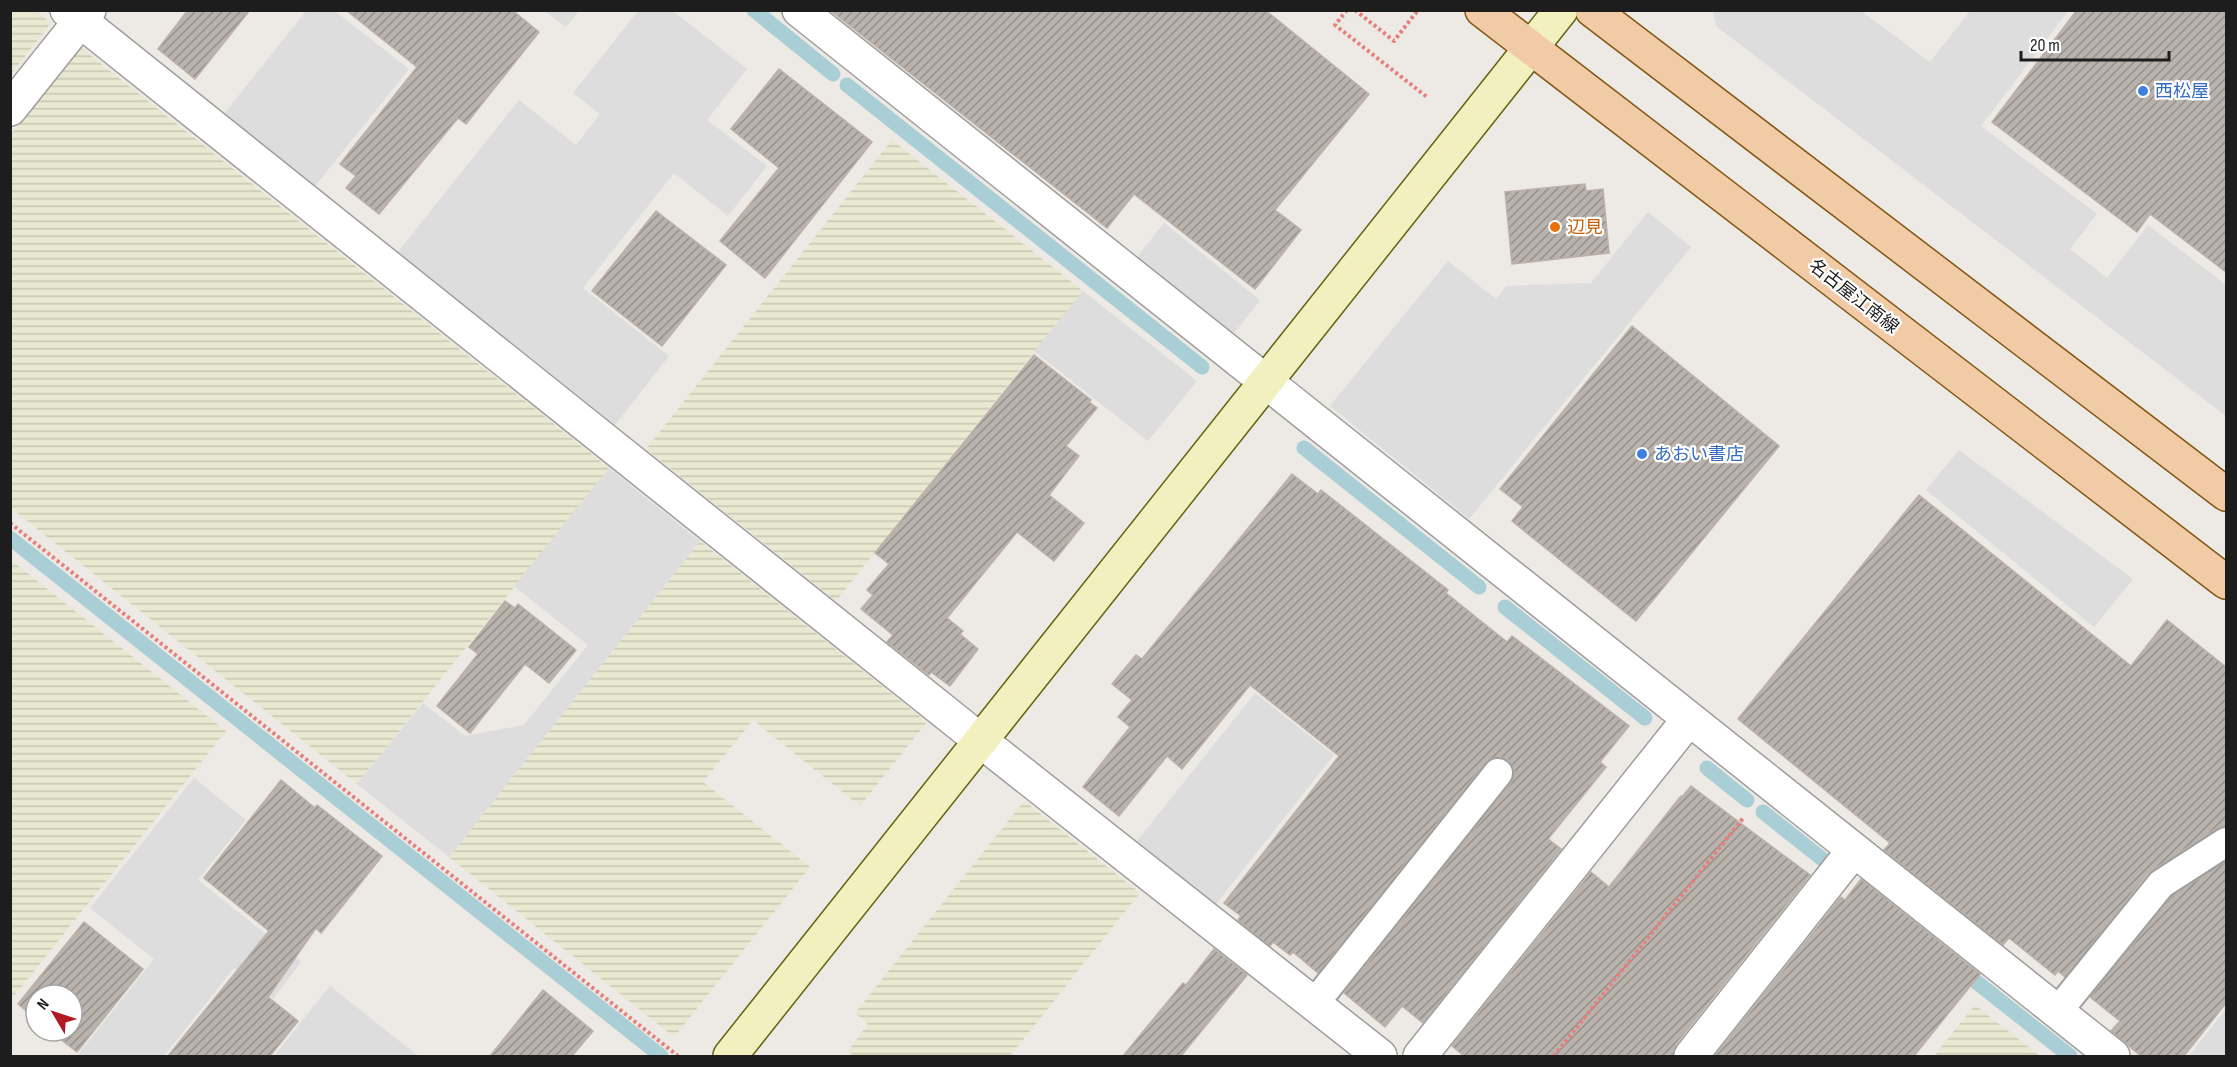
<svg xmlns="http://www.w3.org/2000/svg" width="2237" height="1067" viewBox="0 0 2237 1067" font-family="'Sofia Sans Condensed','Noto Sans JP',sans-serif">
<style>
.farmland{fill:url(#farmland-rules)}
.parking{fill:#ddd}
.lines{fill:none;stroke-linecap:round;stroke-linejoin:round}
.stream{stroke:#a9ced5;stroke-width:15}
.building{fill:url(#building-hatch);stroke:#bcb0a8;stroke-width:1.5}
.lane-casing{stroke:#9e9e9e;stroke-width:32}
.street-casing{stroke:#9e9e9e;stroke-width:36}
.secondary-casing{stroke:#626512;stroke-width:36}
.primary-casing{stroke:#835612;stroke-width:36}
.path{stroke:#e87e7a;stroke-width:4;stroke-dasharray:3 3;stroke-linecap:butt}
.lane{stroke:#fff;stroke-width:28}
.street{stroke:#fff;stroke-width:33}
.secondary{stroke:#f1f0be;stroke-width:33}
.primary{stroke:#f0cba6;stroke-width:33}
.shop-dot{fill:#3f7fe0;stroke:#fff;stroke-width:2}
.food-dot{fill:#e8710a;stroke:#fff;stroke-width:2}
.labels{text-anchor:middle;stroke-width:4.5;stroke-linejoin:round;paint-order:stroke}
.shop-label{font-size:18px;fill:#366cbe;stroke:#fff;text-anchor:start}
.food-label{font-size:18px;fill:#c56008;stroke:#fff;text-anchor:start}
.street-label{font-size:18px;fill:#1d1d1d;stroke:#fff}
</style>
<defs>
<pattern id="farmland-rules" width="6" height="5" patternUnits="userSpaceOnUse" patternTransform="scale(1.5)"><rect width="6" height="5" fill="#e9e9d1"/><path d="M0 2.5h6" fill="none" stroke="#c7c7b3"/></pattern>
<pattern id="building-hatch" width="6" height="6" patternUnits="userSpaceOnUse" patternTransform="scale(1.5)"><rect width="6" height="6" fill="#b9b2ad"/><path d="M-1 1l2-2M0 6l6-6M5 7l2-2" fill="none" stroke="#96908c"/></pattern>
</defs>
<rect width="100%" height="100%" fill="#ede9e4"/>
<g class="farmland">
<polygon points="11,10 36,11 51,23 11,74"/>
<polygon points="80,47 609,468 357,784 11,508 10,135"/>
<polygon points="892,140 1083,291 836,601 646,449"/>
<polygon points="700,541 927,722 860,806 753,720 703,782 810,867 674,1037 449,857"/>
<polygon points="11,560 226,731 11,1000"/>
<polygon points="1024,801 1140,893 1010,1056 854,1056 848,1051 868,1024 855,1013"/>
<polygon points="1975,1005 2040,1056 1934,1056"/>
</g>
<g class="parking">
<polygon points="306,11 335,11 409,69 315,186 224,114"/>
<polygon points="545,11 579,11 566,27"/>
<polygon points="638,11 673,11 747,69 707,120 767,166 728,216 674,173 583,288 669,356 615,425 398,252 519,100 576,145 600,114 573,93"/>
<polygon points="1713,11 1861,11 1930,62 1970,11 2068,11 1981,126 2097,214 2070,249 2107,278 2148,225 2226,285 2226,416 1716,26"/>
<polygon points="1648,212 1691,247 1469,519 1330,406 1448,261 1496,299 1506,286 1591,283"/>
<polygon points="1164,223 1260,300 1235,332 1225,334 1134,261"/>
<polygon points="1083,291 1197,381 1148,441 1034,351"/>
<polygon points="1959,450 2133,579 2094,627 1926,490"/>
<polygon points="609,468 700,541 449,857 357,784 423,703 465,736 524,725 588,645 514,586"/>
<polygon points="1255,693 1334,755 1216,904 1137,841"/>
<polygon points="194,778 246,820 198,880 301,962 273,999 234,968 164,1056 77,1056 154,959 90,908"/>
<polygon points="330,986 418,1056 274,1056"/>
<polygon points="2226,1009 2226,1056 2189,1056"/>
</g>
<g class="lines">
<g class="stream">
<polyline points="754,10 833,74"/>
<polyline points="847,85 1202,367"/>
<polyline points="1304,448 1479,587"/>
<polyline points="10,538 661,1056"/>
<polyline points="1505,607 1645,718"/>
<polyline points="1707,768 1747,800"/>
<polyline points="1763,812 1826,862"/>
<polyline points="1960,969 2070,1056"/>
</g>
</g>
<g class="building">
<polygon points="188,10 250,10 195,79 158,49"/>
<polygon points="346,10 512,10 539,32 466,124 458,118 379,214 346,188 356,176 340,164 417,67"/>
<polygon points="830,10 1265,10 1369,94 1275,210 1301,230 1255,289 1134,194 1107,228"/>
<polygon points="2077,10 2226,10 2226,272 2150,214 2137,232 1992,122"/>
<polygon points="779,69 872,142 765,278 720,241 779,168 731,129"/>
<polygon points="1585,184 1586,191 1603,189 1609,253 1512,264 1505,192"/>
<polygon points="656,211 726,265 662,346 592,291"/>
<polygon points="1632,326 1779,446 1636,621 1512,521 1523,507 1500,489"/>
<polygon points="1034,355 1091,400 1089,402 1097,408 1066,446 1079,456 1049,495 1084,523 1054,561 1017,532 947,618 963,631 960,634 978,649 950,686 931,672 929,675 887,642 893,635 861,609 873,595 867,590 889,564 875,553"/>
<polygon points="1292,474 1318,494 1321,490 1448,590 1446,593 1507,642 1512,636 1629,726 1600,762 1606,767 1548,839 1561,849 1423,1023 1402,1006 1385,1027 1344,993 1511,783 1514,776 1514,768 1508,760 1501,757 1493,758 1485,763 1318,973 1293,952 1290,955 1273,942 1270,946 1238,920 1241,916 1224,903 1339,756 1250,685 1182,769 1167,756 1119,816 1083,787 1130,727 1118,717 1132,700 1112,684 1136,655 1142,659"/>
<polygon points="1919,495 2131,666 2167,620 2226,667 2226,826 2217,828 2148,873 2065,977 2058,971 2055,975 2009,938 2003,945 1884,850 1890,843 1738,719"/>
<polygon points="505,601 515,608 518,604 576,650 549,683 525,664 470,733 437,706 478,654 469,647"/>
<polygon points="281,780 315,808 317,805 382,856 321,933 316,928 268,997 298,1021 270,1056 168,1056 269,931 204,878"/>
<polygon points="1691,786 1810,875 1676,1044 1673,1056 1464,1056 1452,1046 1591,872 1609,887 1681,796 1682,797"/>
<polygon points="2226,861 2226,1003 2184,1056 2141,1056 2111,1031 2120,1021 2090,997 2172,896"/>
<polygon points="1861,879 1980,974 1914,1056 1715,1056 1841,897 1845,900"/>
<polygon points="84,922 143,969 77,1052 50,1031 72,1031 72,995 36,995 36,1019 18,1004"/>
<polygon points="1214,949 1247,975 1181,1056 1123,1056 1183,983 1186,985"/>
<polygon points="543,990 593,1031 572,1056 490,1056"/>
</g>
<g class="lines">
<defs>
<g id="lane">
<polyline points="1314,1004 1498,773"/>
<polyline points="2057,1012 2161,884 2226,842"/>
</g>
<g id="street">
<polyline points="67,10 981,741 1380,1056"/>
<polyline points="799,10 2113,1056"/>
<polyline points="10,109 89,10"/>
<polyline points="1420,1056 1689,719"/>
<polyline points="1691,1056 1854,850"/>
</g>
<polyline id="secondary" points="730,1056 1561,10"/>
<g id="primary">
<polyline points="1482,10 2226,582"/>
<polyline points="1592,10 2226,494"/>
</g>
</defs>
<use href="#lane" class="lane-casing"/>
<use href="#street" class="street-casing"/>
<use href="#secondary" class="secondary-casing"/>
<use href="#primary" class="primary-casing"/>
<g class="path">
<polyline points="1347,10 1335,25 1427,97"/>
<polyline points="1355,10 1394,41 1418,10"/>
<polyline points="10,523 678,1056"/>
<polyline points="1554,1056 1744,817"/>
</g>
<use href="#lane" class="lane"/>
<use href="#street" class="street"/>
<use href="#secondary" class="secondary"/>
<use href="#primary" class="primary"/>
</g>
<g class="shop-dot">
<circle cx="2143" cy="91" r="6"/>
<circle cx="1642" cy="454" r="6"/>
</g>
<circle class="food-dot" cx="1555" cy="227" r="6"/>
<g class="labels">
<g class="shop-label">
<text x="2155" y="97">西松屋</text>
<text x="1654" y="460">あおい書店</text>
</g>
<g class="food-label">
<text x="1567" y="233">辺見</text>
</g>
<g class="street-label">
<text transform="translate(1854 296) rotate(38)" y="6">名古屋江南線</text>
</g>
</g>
<rect width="2237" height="1067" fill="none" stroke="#1d1d1d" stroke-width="24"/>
<g transform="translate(54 1013) rotate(309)"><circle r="28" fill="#ffffff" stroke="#a5a5a5" stroke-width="1.5"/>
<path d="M0-4.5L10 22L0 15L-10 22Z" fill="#b11923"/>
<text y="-9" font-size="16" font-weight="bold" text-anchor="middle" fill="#1d1d1d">N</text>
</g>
<path d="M2021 51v9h148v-9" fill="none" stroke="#1d1d1d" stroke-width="3"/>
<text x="2030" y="51" font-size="18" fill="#1d1d1d" stroke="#ffffff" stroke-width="4.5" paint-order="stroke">20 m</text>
</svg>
